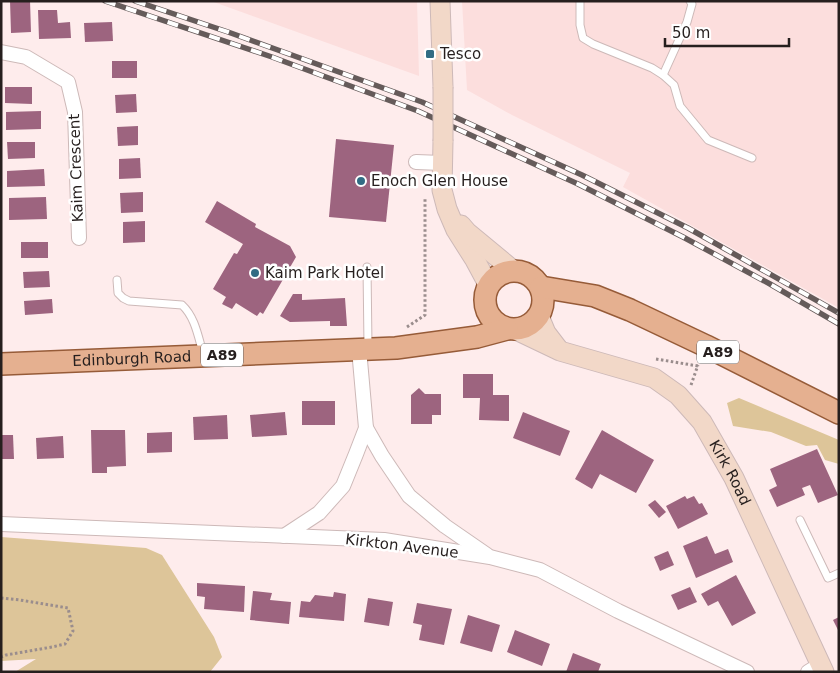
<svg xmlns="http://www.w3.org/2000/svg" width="840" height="673" viewBox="0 0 840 673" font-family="'DejaVu Sans',sans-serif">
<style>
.built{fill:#fcdedd}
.green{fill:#ddc599}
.building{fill:#9d647f}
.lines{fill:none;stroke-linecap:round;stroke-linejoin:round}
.service-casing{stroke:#cdb9b8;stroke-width:9}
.minor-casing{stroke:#cdb9b8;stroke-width:16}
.secondary-casing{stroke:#cdb9b8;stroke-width:21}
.primary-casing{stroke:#965b38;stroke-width:24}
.path{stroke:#9a8d8d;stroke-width:3;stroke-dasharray:2.5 2.5;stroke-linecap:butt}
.service{stroke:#fff;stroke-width:7}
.minor{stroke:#fff;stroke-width:14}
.secondary{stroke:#f2d8c8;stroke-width:19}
.primary{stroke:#e5b090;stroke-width:21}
.rail-casing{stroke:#655b5a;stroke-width:5.5}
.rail{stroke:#fff;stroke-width:4;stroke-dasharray:11;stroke-linecap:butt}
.secondary-bridge-casing{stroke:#cdb9b8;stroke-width:21;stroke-linecap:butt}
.secondary-bridge{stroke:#f2d8c8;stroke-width:19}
.poi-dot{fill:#316c84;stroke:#fff;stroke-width:2}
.labels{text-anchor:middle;stroke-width:5;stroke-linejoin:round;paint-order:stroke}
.shield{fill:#fff;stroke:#676262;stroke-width:1}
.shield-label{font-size:14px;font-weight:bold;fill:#261f1e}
.poi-label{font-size:15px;fill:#261f1e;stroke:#fff;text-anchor:start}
.street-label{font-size:15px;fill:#261f1e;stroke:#fff}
</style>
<rect width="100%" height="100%" fill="#feecec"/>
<g class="built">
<polygon points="211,1 417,1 419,76"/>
<polygon points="462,1 839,1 839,308 623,187 630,173 512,115 467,90"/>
</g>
<g class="green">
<polygon points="739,398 839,440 839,464 825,460 817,445 806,446 771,432 733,426 727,403"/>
<polygon points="1,537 146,548 162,555 214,637 222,657 210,672 15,672 36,659 1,661"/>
</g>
<g class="building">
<polygon points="10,1 30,1 31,32 11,33"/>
<polygon points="38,10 57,10 58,23 70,22 71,38 39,39"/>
<polygon points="112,22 113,41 85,42 84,23"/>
<rect x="112" y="61" width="25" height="17"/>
<polygon points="5,87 32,87 32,104 5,103"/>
<polygon points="136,94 137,112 116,113 115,95"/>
<polygon points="41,111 41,129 6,130 6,112"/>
<polygon points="138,126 138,145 118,146 117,127"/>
<polygon points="336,139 394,145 386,222 329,217"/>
<polygon points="7,142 35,142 35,158 8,159"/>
<polygon points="140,158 141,178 119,179 119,159"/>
<polygon points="44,169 45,186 7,187 7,171"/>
<polygon points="143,192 143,212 121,213 120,193"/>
<polygon points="46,197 47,219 9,220 9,198"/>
<polygon points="217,201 256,224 255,227 290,246 296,257 263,314 260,312 257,316 236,303 232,309 222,304 226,297 213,289 234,253 237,254 243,244 205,222"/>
<polygon points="145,221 145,242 123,243 123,222"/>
<rect x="21" y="242" width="27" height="16"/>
<polygon points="49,271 50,287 24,288 23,272"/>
<polygon points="293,294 302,294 302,300 345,298 347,326 330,326 330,321 290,322 280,316"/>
<polygon points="52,299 53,313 25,315 24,301"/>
<polygon points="463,374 493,374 493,395 509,395 509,421 479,420 480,398 463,398"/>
<polygon points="419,388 425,394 441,394 441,415 432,415 432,424 411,424 411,395"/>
<rect x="302" y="401" width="33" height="24"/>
<polygon points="285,412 287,435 252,437 250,415"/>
<polygon points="523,412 570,431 560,456 513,438"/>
<polygon points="227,415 228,439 194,440 193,417"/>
<polygon points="91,430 125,430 126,466 107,467 107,473 92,473"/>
<polygon points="602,430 654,460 636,493 600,474 592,489 575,479"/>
<polygon points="172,432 172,452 147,453 147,433"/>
<polygon points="1,435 13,435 14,459 1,459"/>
<polygon points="63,436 64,458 37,459 36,438"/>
<polygon points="817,449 838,495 818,503 810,485 802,488 805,495 777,507 769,490 777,486 770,469"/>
<polygon points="685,496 687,499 694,496 699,504 702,503 708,514 678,529 666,506"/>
<polygon points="655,500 666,512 659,518 648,505"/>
<polygon points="707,536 715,554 728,549 733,562 696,578 683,546"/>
<polygon points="668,551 674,565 660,571 654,557"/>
<polygon points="736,575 756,613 732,626 718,601 708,606 701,594"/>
<polygon points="197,583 245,586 244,612 204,609 205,597 197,596"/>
<polygon points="690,587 697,602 678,610 671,595"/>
<polygon points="253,591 272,593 270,600 291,602 289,624 250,620"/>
<polygon points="334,592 346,594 344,621 299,617 301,601 310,602 315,595 333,597"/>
<polygon points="368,598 393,602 389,626 364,622"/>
<polygon points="417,603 452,609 444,645 419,640 422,625 413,623"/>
<polygon points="468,615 500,625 492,652 460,643"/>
<polygon points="839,617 839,632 833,620"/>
<polygon points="515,630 550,644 542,666 507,652"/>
<polygon points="573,653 601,664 598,672 566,672"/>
</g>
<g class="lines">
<defs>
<g id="service">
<polyline points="580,1 580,25 583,38 593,44 652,68 663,75 674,85 680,106 708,140 752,158"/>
<polyline points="663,75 687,22 692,4 690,1"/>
<polyline points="367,267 368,346"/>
<path d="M117,280L118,293L123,298L129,301L182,305C195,317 198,336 203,353"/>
<polyline points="800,520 828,578 839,573"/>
</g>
<g id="minor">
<polyline points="1,52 26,57 68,82 75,112 79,238"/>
<polyline points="416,162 442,163"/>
<polyline points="366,428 382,456 409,496 445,526 487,555"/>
<polyline points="1,524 384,540 490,557 540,570 618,611 747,672"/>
<polyline points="284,536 319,513 343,486 356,454 366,428 359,349"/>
<polyline points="808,672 821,664"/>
</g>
<g id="secondary">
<polyline points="440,1 443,87"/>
<polyline points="443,141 442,190 447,209 456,230 475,260 489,286"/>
<polyline points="461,225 467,232 514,271"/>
<polyline points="539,316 546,333 559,350"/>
<path id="s1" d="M516,330L560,351L654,378L678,395L702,422L734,478L824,672"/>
</g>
<g id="primary">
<circle cx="514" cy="300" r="29"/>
<polyline points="541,287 595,296 630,310 706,346 839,413"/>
<path id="s2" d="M1,364L396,348L477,337L507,329"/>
</g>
</defs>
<use href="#service" class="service-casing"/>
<use href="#minor" class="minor-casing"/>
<use href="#secondary" class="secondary-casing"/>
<use href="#primary" class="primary-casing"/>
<g class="path">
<polyline points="407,327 425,315 425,198"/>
<polyline points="656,359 698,366"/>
<polyline points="691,385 698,365"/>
<polyline points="1,598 20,600 68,608 73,631 65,644 52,647 6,655 1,657"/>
</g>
<use href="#service" class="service"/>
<use href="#minor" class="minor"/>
<use href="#secondary" class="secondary"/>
<use href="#primary" class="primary"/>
<defs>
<g id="rail">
<polyline points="105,1 272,57 418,111 578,184 683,237 770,284 839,324"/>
<polyline points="135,1 228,32 422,102 582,175 688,228 839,313"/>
</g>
</defs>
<use href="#rail" class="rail-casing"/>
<use href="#rail" class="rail"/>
<defs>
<polyline id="secondary-bridge" points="443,141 443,87"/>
</defs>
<use href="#secondary-bridge" class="secondary-bridge-casing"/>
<use href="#secondary-bridge" class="secondary-bridge"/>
</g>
<g class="poi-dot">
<rect x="425" y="49" width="10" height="10" rx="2.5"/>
<circle cx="361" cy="181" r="5"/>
<circle cx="255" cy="273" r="5"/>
</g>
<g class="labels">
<g class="shield">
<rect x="697" y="340.5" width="42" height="23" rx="4"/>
<rect x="201" y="343.5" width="42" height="23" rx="4"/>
</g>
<g class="shield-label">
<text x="718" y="357">A89</text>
<text x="222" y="360">A89</text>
</g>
<g class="poi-label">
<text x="440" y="59">Tesco</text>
<text x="371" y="186">Enoch Glen House</text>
<text x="265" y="278">Kaim Park Hotel</text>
</g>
<g class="street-label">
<text transform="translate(76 168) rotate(-92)" y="5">Kaim Crescent</text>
<text dy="5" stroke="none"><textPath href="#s2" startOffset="131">Edinburgh Road</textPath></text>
<text dy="5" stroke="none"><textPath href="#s1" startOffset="270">Kirk Road</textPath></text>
<text transform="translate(402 546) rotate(7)" y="5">Kirkton Avenue</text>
</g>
</g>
<rect width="840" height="673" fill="none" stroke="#261f1e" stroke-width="5"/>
<path d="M665 38v8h124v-8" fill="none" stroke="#261f1e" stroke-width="2.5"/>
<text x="672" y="38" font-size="15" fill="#261f1e" stroke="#ffffff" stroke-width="4" paint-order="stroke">50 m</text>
</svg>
